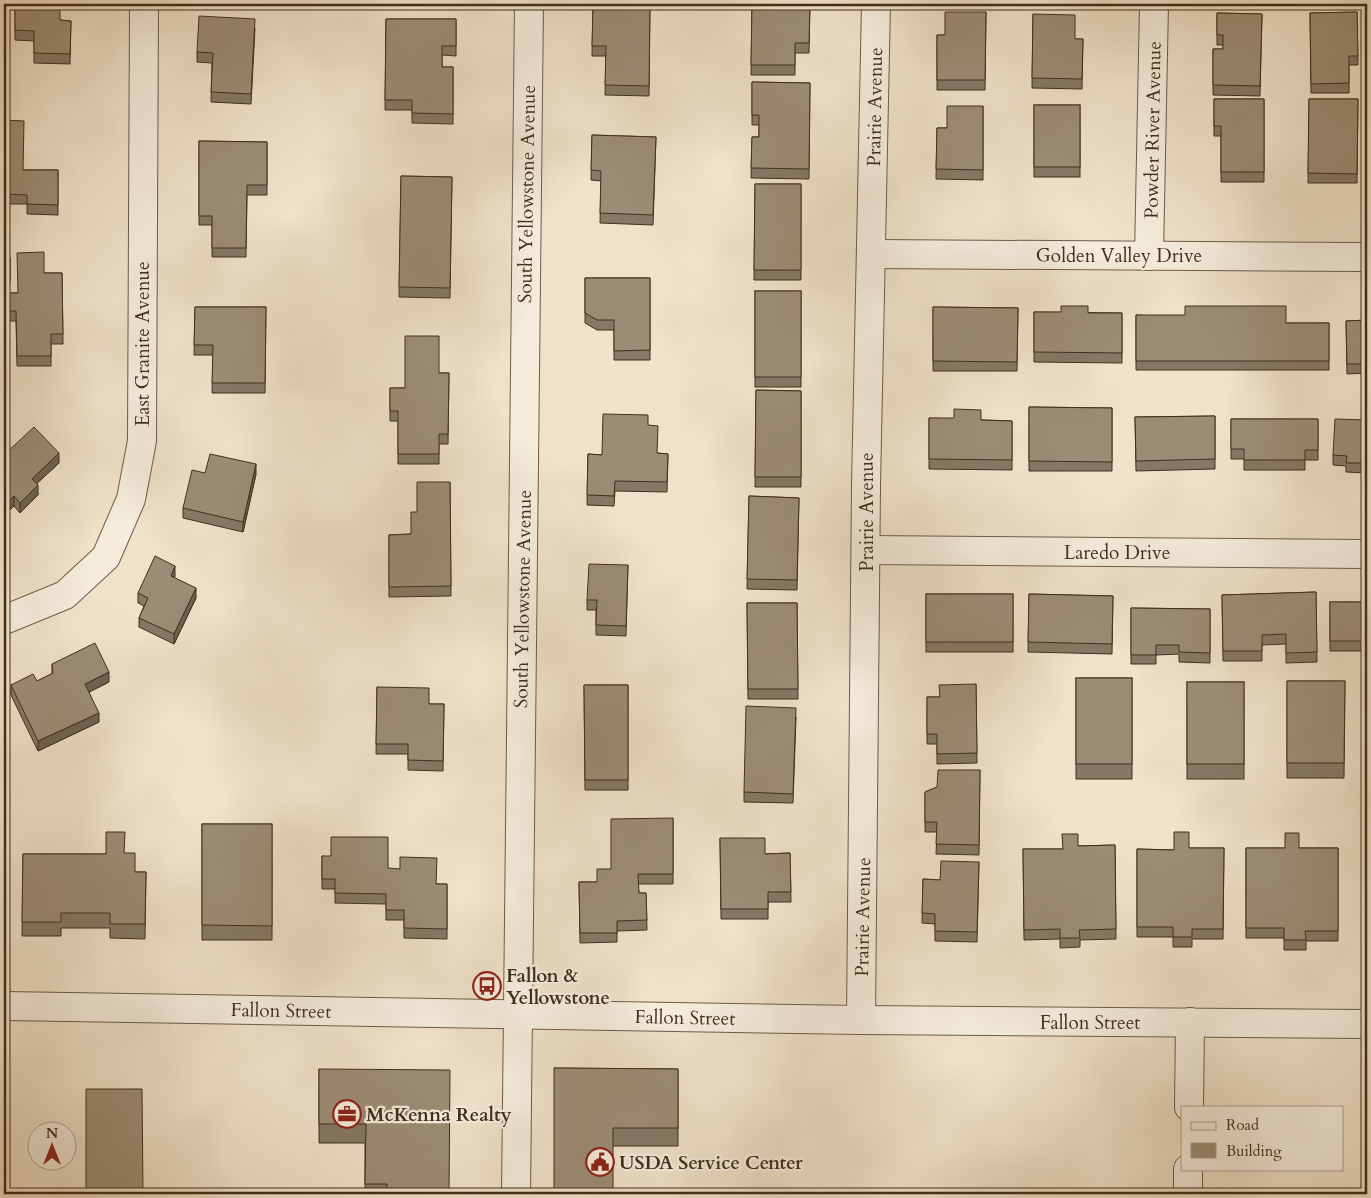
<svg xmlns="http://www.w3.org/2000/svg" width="1371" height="1198" viewBox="0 0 1371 1198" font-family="Cardo,serif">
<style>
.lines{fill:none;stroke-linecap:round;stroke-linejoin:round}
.street-casing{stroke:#6d5c46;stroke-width:30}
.street{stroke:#f5ecdc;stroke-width:28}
.wall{fill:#867865;stroke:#412f1a}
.shaded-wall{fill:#6d6252;stroke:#412f1a}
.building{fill:#9c8c75;stroke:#412f1a}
.labels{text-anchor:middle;stroke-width:4.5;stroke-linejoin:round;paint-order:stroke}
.street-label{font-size:19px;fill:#412f1a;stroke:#f5ecdc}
.poi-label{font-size:19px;font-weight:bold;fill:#412f1a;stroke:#f5ecdc;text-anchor:start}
</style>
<rect width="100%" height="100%" fill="#f0e1c9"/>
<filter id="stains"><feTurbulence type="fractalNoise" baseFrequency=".004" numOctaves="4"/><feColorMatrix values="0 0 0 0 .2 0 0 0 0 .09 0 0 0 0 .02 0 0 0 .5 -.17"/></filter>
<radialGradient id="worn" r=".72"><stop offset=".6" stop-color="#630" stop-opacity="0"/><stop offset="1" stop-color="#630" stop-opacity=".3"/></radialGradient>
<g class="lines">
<defs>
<g id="street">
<polyline points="872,254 1367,257"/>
<polyline points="1149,256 1154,4"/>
<polyline points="866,550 1367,554"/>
<polyline points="4,620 65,595 106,557 131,499 142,441 144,4"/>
<polyline points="4,1006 861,1020 1367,1024"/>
<polyline points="861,1020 866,486 876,4"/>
<polyline points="1189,1107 1190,1022"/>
<polyline points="516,1194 529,4"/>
<polyline points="1188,1194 1188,1169"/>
</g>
</defs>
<use href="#street" class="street-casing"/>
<use href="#street" class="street"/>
</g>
<g class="wall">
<polygon points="15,4 60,20 71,21 70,64 34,63 34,41 15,40"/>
<polygon points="593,4 650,4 649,96 605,95 606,56 592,56"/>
<polygon points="752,4 810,4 809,53 795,53 795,75 751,75"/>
<polygon points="933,4 983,4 983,6"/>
<rect x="1044" y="4" width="39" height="5"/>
<polygon points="986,12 985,90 937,90 937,35 945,35"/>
<polygon points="1357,12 1358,65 1349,65 1349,93 1311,93 1310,13"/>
<polygon points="1217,13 1262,14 1260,96 1213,95 1213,49 1223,49 1223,45 1217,45"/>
<polygon points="1033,14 1075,39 1083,39 1082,89 1032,88"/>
<polygon points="386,19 456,19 456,56 442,55 442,67 453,67 453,124 412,123 412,110 385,110"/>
<polygon points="255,28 251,104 211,102 212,63 197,62 197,52"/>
<polygon points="752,82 810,83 809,179 751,178 752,137 759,137 759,125 752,125"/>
<polygon points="1214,99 1264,99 1264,182 1221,182 1221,136 1214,136"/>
<polygon points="1309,99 1358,99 1357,183 1308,183"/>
<rect x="1034" y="105" width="46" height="72"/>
<polygon points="983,106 983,180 936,179 937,128 947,128"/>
<polygon points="4,120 23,170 58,170 58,215 27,214 27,204 4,204"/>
<polygon points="592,135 656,137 653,225 600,223 601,181 591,180"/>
<polygon points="199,141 267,142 267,195 247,195 246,257 212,257 212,225 199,225"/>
<polygon points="401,176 452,177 450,298 399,297"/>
<polygon points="755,184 801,184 801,280 754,280"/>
<rect x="4" y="258" width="6" height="25"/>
<polygon points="44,273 62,273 63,344 51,344 51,366 17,366 16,321 5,321 5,293 18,293"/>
<polygon points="585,278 650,278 650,360 614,360 614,330 597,330 585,323"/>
<rect x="755" y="291" width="46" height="96"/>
<polygon points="195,307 266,307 265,393 212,393 213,355 194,355"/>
<polygon points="933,307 1018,308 1017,371 933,371"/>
<polygon points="1034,312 1122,313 1122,363 1034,362"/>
<polygon points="1136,315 1286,323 1329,323 1329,370 1136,370"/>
<polygon points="1367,320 1367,373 1347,374 1346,321"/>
<polygon points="439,373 449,373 448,444 439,444 439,464 398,464 398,421 390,421 390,388 405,388"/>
<polygon points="756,390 801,391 801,487 755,487"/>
<polygon points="1029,407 1112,408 1112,471 1029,471"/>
<polygon points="1215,416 1215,469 1136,471 1135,417"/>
<polygon points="929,418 1012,421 1012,470 929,469"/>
<polygon points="1231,419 1318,419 1318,460 1305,460 1305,470 1244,470 1244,459 1231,459"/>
<polygon points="1367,420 1367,473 1346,472 1346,466 1333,465 1333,455"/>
<polygon points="648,425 657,453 668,454 667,492 615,491 614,506 587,505 588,454 602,455"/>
<polygon points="5,454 59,463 36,484 38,495 20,513 14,506"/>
<polygon points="205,473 256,474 243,532 183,518 183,508"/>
<polygon points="450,482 451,596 389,597 389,535 411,534"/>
<polygon points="749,496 799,498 797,590 747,589"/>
<polygon points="628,565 626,636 596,635 596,610 587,610 587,600"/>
<polygon points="175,576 174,578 196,598 174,644 139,627 139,618 144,606 138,603 138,593"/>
<polygon points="1316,592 1317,662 1286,663 1286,644 1262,645 1262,661 1223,661 1222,595"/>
<rect x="926" y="594" width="87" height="58"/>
<polygon points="1029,594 1113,596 1112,654 1028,652"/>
<rect x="1330" y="602" width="37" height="49"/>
<polygon points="747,603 797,603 798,699 748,699"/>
<polygon points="1131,608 1210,609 1210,663 1179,662 1179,654 1156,655 1156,664 1131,664"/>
<polygon points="52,664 109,682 89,692 99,722 38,751 11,695 11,685 37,681 52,674"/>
<rect x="1076" y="678" width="56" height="101"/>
<polygon points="1287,681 1345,681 1344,778 1287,778"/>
<rect x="1187" y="682" width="57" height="97"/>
<polygon points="976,684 977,763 937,764 937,744 927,744 927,697 939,697"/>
<polygon points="584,685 628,685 628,790 585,790"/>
<polygon points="377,687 429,704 444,704 443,771 408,770 408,754 376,754"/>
<polygon points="796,717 793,803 744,802 744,792"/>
<polygon points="980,770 979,855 936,854 937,832 925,832 925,792"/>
<polygon points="673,818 673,884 638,884 639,893 646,893 647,930 617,931 617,942 580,943 579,882 597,882"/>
<rect x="202" y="824" width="70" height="116"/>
<polygon points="720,838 765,854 790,853 791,902 768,902 768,919 721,919"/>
<polygon points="1115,845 1116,939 1080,940 1080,947 1060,948 1060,939 1024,940 1023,849 1062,849 1078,846"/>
<polygon points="1189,848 1224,848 1223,939 1192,939 1192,947 1173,947 1173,937 1137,937 1137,849 1174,850"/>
<polygon points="1246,848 1338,848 1338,941 1306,941 1306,950 1284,950 1284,938 1246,938"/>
<polygon points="125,853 135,872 146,872 145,939 110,938 110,928 61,928 61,936 22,936 23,854 106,854"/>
<polygon points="322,856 388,868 436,884 447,884 447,939 404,938 404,920 386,920 386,904 335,903 335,889 322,889"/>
<polygon points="979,862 977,942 935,941 935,924 922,923 923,879 940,880"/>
<polygon points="554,1068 678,1069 678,1146 613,1146"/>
<polygon points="319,1069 449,1194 365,1194 365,1143 319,1143"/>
</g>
<g class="shaded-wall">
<polygon points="59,453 59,463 32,488 32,479"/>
<polygon points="256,464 256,474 243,532 243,522"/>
<polygon points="38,485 38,495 20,513 20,503"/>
<polygon points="14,496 14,506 4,516 4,506"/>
<polygon points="175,566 175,576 171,586 171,576"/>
<polygon points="196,588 196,598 174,644 174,634"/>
<polygon points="109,672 109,682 85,694 85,684"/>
<polygon points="99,713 99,722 38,751 38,741"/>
</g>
<g class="building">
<polygon points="15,4 60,4 60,20 71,21 70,54 34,53 34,31 15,30"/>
<polygon points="593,4 650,4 649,86 605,85 606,46 592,46"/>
<polygon points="752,4 810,4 809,43 795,43 795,65 751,65"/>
<polygon points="945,12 986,12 985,80 937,80 937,35 945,35"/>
<polygon points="1357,12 1358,56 1349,56 1349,83 1311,84 1310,13"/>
<polygon points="1217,13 1262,14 1260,86 1213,85 1213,49 1223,49 1223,35 1217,35"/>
<polygon points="1033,14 1075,15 1075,39 1083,39 1082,79 1032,78"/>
<polygon points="199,16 255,19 251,94 211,92 213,53 197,52"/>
<polygon points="386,19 456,19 456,46 442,46 442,67 453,67 453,114 412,113 412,100 385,100"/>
<polygon points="752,82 810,83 809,169 751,168 752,137 759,137 759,115 752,115"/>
<polygon points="1214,99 1264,99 1264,172 1221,172 1221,126 1214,126"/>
<polygon points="1309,99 1358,99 1357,174 1308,173"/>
<rect x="1034" y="105" width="46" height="62"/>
<polygon points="947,106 983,106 983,170 936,169 937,128 947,128"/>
<polygon points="4,120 24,121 23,170 58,170 58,205 27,204 27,195 4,194"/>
<polygon points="592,135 656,137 653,215 600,213 601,171 591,170"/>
<polygon points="199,141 267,142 267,185 247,185 246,248 212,248 212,216 199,216"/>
<polygon points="401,176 452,177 450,288 399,287"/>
<polygon points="755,184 801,184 801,270 754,270"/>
<polygon points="44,252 44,273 62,273 63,334 51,334 51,356 17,356 16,311 5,311 5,293 18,293 17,253"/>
<rect x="4" y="258" width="6" height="20"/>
<polygon points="585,278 650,278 650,350 614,351 614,320 597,320 585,313"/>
<rect x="755" y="291" width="46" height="86"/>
<polygon points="1061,306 1088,306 1088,313 1122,313 1122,353 1034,352 1034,312 1061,312"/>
<polygon points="1185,306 1286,306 1286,323 1329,323 1329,361 1136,361 1136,315 1185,315"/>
<polygon points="195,307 266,307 265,383 212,383 213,345 194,345"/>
<polygon points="933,307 1018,308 1017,362 933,361"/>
<polygon points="1367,320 1367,364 1347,364 1346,321"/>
<polygon points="405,336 439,336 439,373 449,373 448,434 439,434 439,454 398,454 398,411 390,411 390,388 405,388"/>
<polygon points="756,390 801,391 801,477 755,477"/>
<polygon points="1029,407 1112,408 1112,462 1029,461"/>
<polygon points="954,409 981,410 981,420 1012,421 1012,460 929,459 929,418 954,418"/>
<polygon points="603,414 648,415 648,425 658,426 657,453 668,454 667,482 615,481 614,496 587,495 588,454 602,455"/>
<polygon points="1215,416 1215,459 1136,461 1135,417"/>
<polygon points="1231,419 1318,419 1318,450 1305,450 1305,460 1244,460 1244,449 1231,449"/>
<polygon points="1335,419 1367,420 1367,463 1346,463 1347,456 1333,455"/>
<polygon points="34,427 59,453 32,479 38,485 20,503 14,496 4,506 4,453 5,454"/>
<polygon points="210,454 256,464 243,522 183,508 192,470 205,473"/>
<polygon points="417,482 450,482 451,586 389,587 389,535 411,534 411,512 417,512"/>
<polygon points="749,496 799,498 797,580 747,579"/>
<polygon points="155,556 175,566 171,576 196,588 174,634 139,618 148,598 138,593"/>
<polygon points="589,564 628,565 626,626 596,625 597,600 587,600"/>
<polygon points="1316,592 1317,652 1286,653 1286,634 1262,635 1262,651 1223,651 1222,595"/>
<rect x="926" y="594" width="87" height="48"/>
<polygon points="1029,594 1113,596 1112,644 1028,642"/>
<rect x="1330" y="602" width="37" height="39"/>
<polygon points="747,603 797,603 798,689 748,689"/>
<polygon points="1131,608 1210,609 1210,653 1179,652 1179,645 1156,645 1156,655 1131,655"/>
<polygon points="95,643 109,672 85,684 99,713 38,741 11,685 33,674 37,681 53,673 52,664"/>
<rect x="1076" y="678" width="56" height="86"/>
<polygon points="1287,681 1345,681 1344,763 1287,763"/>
<rect x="1187" y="682" width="57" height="82"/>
<polygon points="976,684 977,753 937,754 937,734 927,734 927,697 940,697 939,685"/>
<polygon points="584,685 628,685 628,780 585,780"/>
<polygon points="377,687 429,688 429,704 444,704 443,761 408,760 408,744 376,744"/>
<polygon points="746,706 796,708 793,794 744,792"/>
<polygon points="938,770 980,770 979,845 936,844 937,822 925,822 925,792 937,787"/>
<polygon points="673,818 673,874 638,874 639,893 646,893 647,920 617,921 617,933 580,933 579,882 597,882 597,869 611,869 611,819"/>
<polygon points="202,824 272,824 272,926 202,925"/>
<polygon points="106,832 125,832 124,853 135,853 135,872 146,872 145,924 110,924 110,913 61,913 61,922 22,922 23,854 106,854"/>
<polygon points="1174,832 1189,832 1189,848 1224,848 1223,929 1192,929 1192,937 1173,937 1173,927 1137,927 1137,849 1174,850"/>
<polygon points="1285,833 1299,833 1299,848 1338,848 1338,931 1305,931 1306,940 1284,940 1284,928 1246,928 1246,848 1285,848"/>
<polygon points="1062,834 1078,834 1078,846 1115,845 1116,929 1079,930 1080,938 1060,938 1060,929 1024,930 1023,849 1063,849"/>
<polygon points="331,837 388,837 388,868 400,869 400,857 437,858 436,884 447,884 447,929 404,928 404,910 386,910 386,894 335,893 335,879 322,879 322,856 331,856"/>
<polygon points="720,838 765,838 765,854 790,853 791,892 768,892 768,909 721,909"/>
<polygon points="941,861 979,862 977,932 935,931 935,914 922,913 923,879 940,880"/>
<polygon points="554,1068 678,1069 678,1128 613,1128 613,1194 554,1194"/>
<polygon points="319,1069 450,1070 449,1194 387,1194 387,1184 365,1184 366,1124 319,1124"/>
<polygon points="86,1089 142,1089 143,1194 86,1194"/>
</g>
<defs>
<symbol id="bus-ring" viewBox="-11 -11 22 22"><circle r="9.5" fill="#f5ecdc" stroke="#8f2418" stroke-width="1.5"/><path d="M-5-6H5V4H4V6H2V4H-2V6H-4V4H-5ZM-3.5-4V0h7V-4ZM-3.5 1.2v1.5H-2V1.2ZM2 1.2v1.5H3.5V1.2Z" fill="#8f2418"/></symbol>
<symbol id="office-ring" viewBox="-11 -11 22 22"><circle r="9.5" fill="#f5ecdc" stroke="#8f2418" stroke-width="1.5"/><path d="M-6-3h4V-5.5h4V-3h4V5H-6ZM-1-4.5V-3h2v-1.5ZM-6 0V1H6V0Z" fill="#8f2418"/></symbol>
<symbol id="civic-ring" viewBox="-11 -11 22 22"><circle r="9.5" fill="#f5ecdc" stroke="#8f2418" stroke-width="1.5"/><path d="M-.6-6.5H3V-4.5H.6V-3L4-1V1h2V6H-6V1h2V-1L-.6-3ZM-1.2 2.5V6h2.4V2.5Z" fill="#8f2418"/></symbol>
</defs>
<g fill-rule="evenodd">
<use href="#bus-ring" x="471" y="970" width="32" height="32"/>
<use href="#office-ring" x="331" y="1098" width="32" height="32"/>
<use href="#civic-ring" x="584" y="1146" width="32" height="32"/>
</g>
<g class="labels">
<g class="street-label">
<text transform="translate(874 107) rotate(-89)" y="7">Prairie Avenue</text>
<text transform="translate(1152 130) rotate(-89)" y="7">Powder River Avenue</text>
<text transform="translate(526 194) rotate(-89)" y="7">South Yellowstone Avenue</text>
<text x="1119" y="262">Golden Valley Drive</text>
<text transform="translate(142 344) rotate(-90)" y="7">East Granite Avenue</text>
<text transform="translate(866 512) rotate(-90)" y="7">Prairie Avenue</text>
<text x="1117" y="559">Laredo Drive</text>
<text transform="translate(522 599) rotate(-89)" y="7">South Yellowstone Avenue</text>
<text transform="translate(862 917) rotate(-89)" y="7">Prairie Avenue</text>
<text transform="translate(281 1010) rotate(1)" y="7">Fallon Street</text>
<text transform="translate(685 1017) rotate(1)" y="7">Fallon Street</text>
<text x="1090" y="1029">Fallon Street</text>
</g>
<g class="poi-label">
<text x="506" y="982">Fallon &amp;<tspan x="506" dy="22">Yellowstone</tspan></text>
<text x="366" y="1121">McKenna Realty</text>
<text x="619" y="1169">USDA Service Center</text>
</g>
</g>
<rect width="1371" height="1198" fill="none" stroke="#f0e1c9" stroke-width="20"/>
<rect x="5" y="5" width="1361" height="1188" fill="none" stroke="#412f1a" stroke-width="2.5"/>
<rect x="10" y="10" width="1351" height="1178" fill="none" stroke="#412f1a"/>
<rect x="1181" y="1106" width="162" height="65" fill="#f5ecdc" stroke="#ada08e"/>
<rect x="1191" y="1122" width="25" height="8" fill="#f5ecdc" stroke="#ada08e"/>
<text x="1226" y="1130" font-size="15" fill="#412f1a">Road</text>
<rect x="1191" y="1143" width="25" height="15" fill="#9c8c75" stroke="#ada08e"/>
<text x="1226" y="1156" font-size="15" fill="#412f1a">Building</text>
<g transform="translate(52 1146)"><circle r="24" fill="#f5ecdc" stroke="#ada08e"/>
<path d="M0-4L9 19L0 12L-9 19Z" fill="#8f2418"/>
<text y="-8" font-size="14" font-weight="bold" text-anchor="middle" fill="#412f1a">N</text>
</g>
<rect width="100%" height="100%" filter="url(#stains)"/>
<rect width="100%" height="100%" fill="url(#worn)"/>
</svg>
